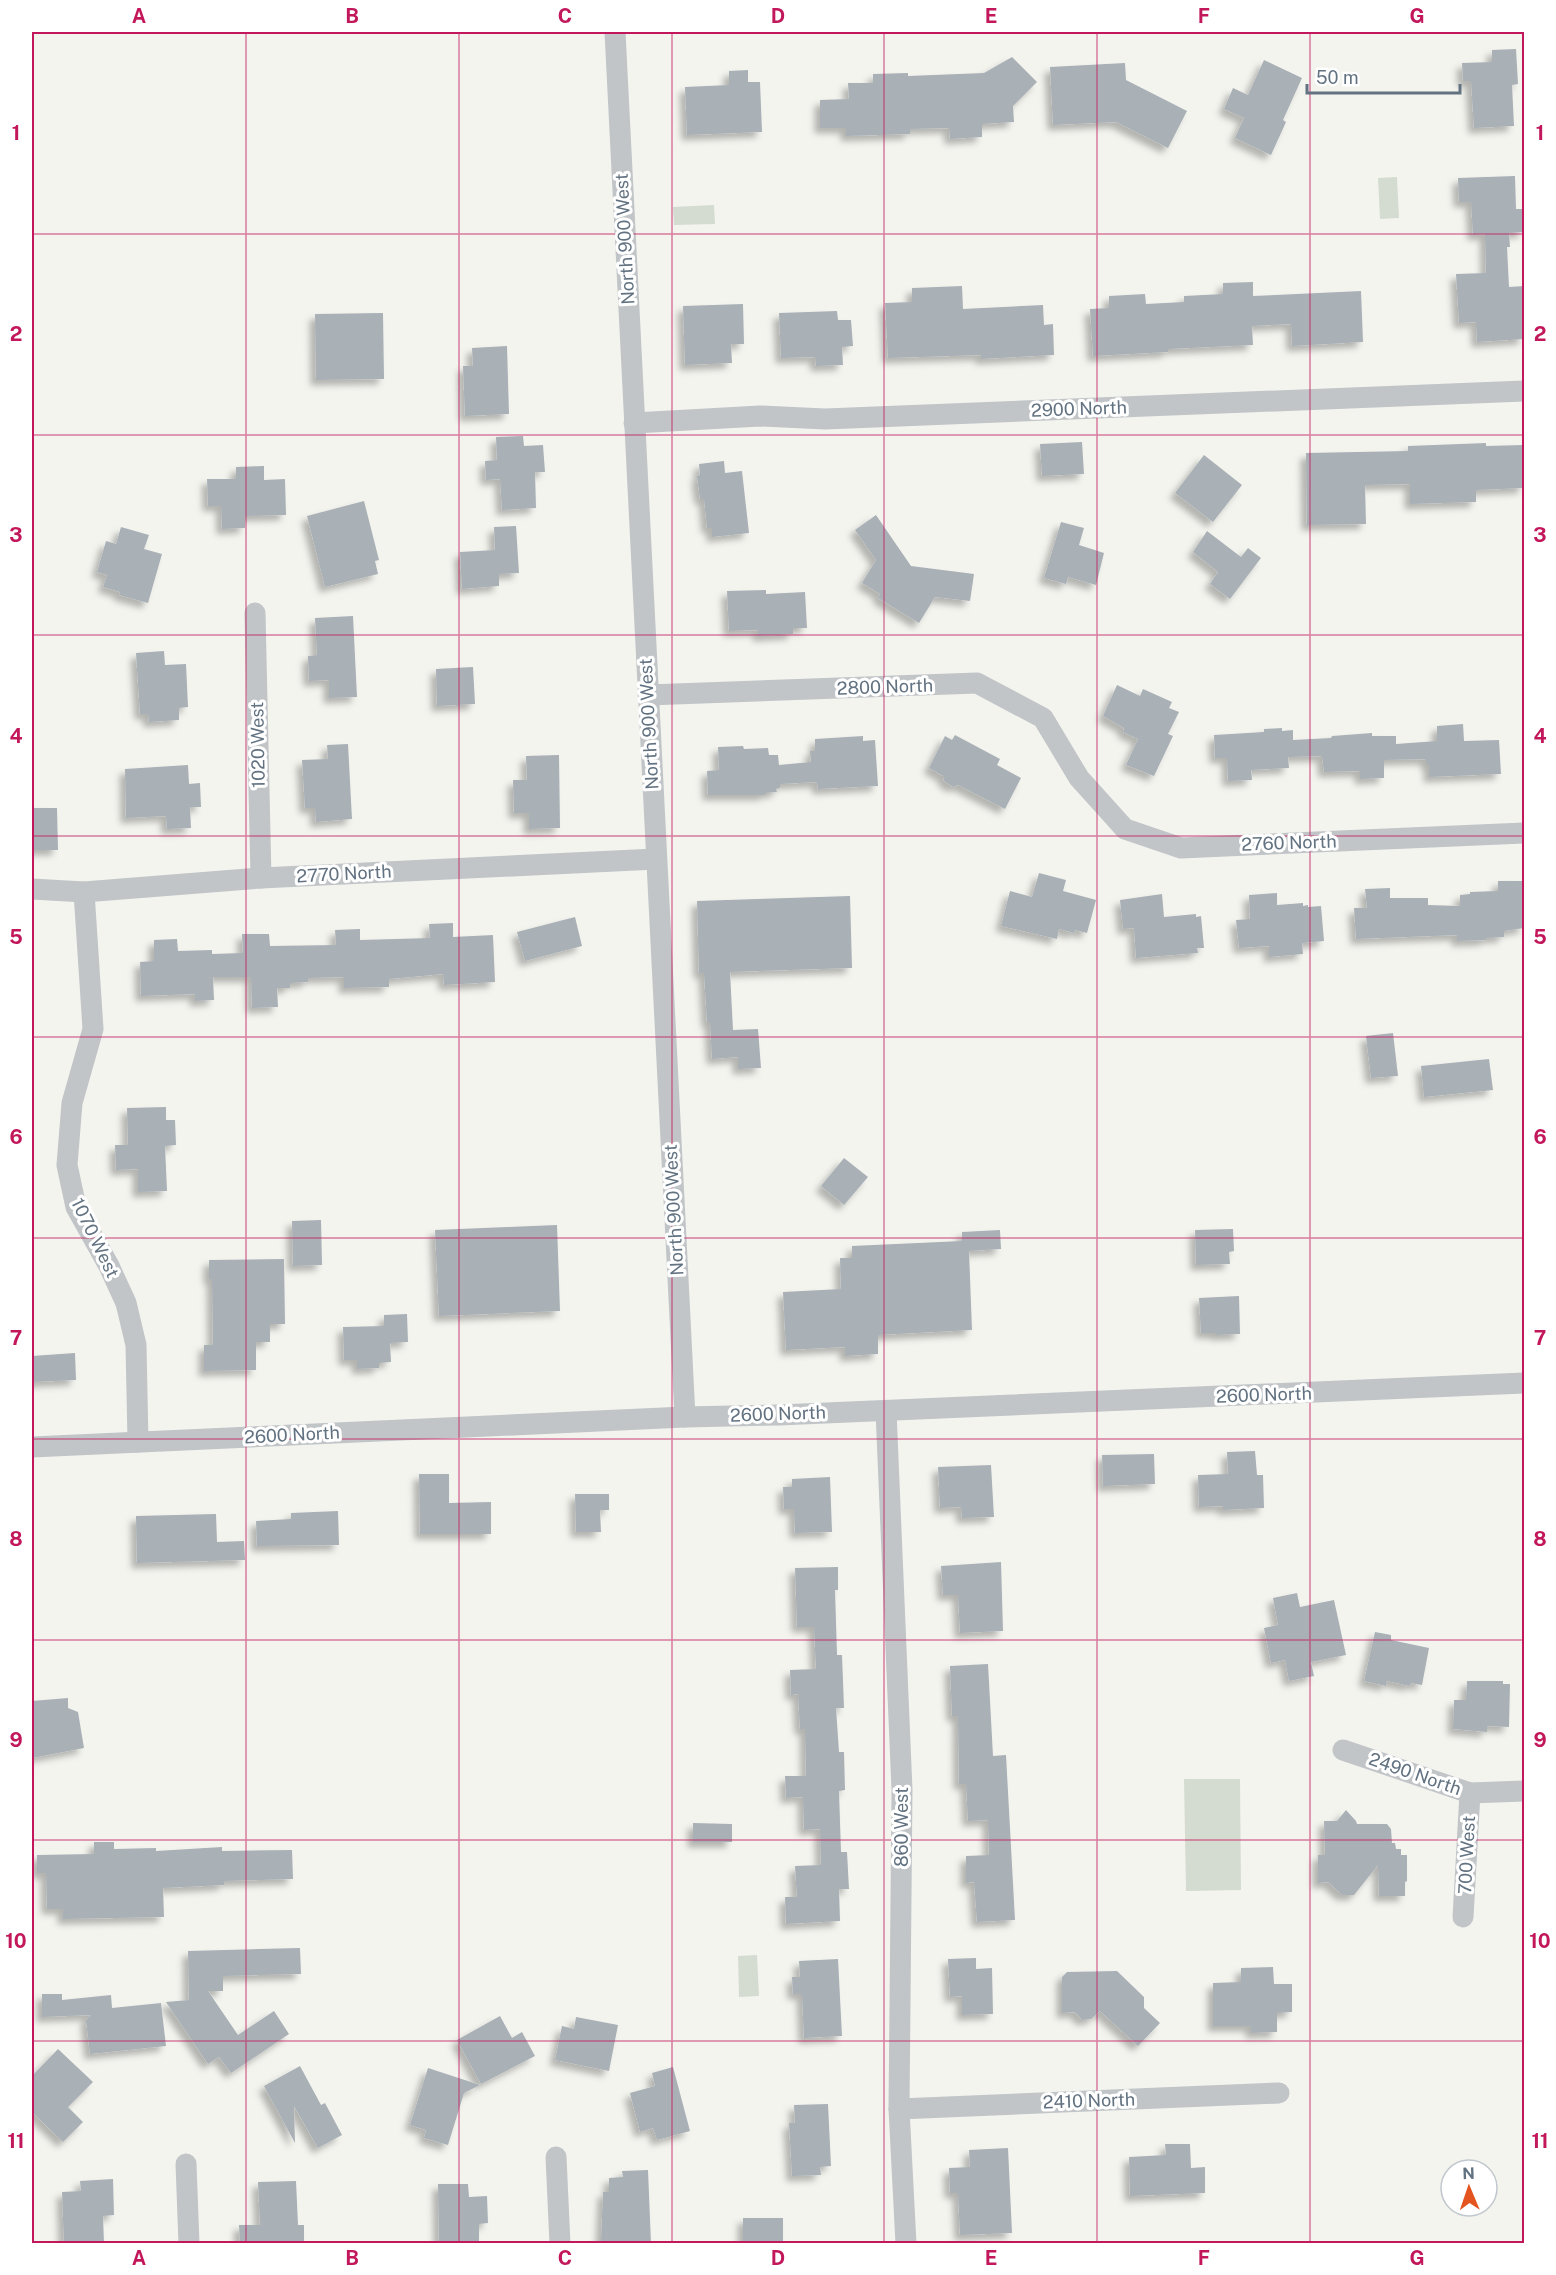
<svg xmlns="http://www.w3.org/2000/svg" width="1556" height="2275" viewBox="0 0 1556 2275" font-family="'Public Sans',sans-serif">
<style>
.green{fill:#d4dbd0}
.building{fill:#a9b0b6;filter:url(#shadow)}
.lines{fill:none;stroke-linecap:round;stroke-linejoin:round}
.minor{stroke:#c1c5c8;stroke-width:21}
.grid{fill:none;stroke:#c2185b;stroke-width:1.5;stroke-opacity:0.55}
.labels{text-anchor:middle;stroke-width:6;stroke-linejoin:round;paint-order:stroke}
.street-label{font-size:18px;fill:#627281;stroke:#fff}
.neatline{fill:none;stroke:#c2185b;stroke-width:2}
.grid-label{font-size:20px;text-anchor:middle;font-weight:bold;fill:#c2185b}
</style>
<defs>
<filter id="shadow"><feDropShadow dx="-5.5" dy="5.5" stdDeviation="3" flood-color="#0004"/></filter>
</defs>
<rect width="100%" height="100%" fill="#f4f4ef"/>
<g class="green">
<polygon points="1397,177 1399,218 1380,219 1378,178"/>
<polygon points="714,205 715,224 674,225 673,207"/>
<polygon points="1184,1779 1240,1779 1241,1890 1186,1891"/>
<polygon points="757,1955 759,1996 739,1997 738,1956"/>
</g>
<g class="building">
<polygon points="1516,49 1518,84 1512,85 1514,126 1474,128 1471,81 1463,81 1462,63 1492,62 1492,50"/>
<polygon points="1012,57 1037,82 1013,106 1014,122 982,124 982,137 950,139 949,128 910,129 910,134 846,136 846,128 820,128 820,100 849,99 848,83 873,83 873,74 908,73 908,76 984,73"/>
<polygon points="1264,60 1302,78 1283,120 1286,122 1271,155 1235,138 1244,118 1224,109 1233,88 1248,95"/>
<polygon points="1125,63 1126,80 1187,111 1168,148 1116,122 1053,125 1050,67"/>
<polygon points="748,70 748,82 760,82 762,132 687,135 685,87 729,85 729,71"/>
<polygon points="1515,176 1516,209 1524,209 1524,232 1509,233 1510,247 1507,247 1509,287 1524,286 1524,339 1477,342 1476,322 1459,323 1456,274 1486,273 1485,234 1473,235 1471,202 1459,202 1458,178"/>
<polygon points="1253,282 1253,296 1361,291 1363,342 1292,346 1291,324 1252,326 1253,345 1168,349 1168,352 1093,356 1090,309 1109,308 1109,296 1145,294 1146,304 1184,302 1184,296 1223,294 1223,283"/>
<polygon points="962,286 963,309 1043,305 1044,325 1053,324 1054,355 981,359 981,355 888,358 885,303 912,302 912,288"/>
<polygon points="743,304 744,344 731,344 732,363 685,365 683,306"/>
<polygon points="837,311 838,320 851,320 853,346 842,347 843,365 816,366 815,357 781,358 779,313"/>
<polygon points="383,313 384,379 316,380 315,314"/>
<polygon points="507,346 509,414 465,416 463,366 473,366 472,348"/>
<polygon points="523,436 524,446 543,445 545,472 535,472 536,508 502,510 500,479 486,480 485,461 497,460 496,437"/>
<polygon points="1082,442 1084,474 1042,476 1040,444"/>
<polygon points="1486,443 1486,446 1524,445 1524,488 1476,490 1476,502 1410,504 1410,484 1365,485 1366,524 1307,525 1306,453 1408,451 1408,446"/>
<polygon points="1204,455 1242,485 1213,522 1175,493"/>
<polygon points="724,461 725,473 742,471 749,533 712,537 712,528 707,528 704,499 700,499 697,476 700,475 699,464"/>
<polygon points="264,466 264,480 285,479 286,515 245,516 245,528 222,529 221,506 208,506 207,479 236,479 236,467"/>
<polygon points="364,501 379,560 375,561 378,574 325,587 307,516"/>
<polygon points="876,515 911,566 974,574 970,601 935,597 919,623 878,598 880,594 862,583 876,560 855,530"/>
<polygon points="1061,522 1084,528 1079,545 1104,553 1096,585 1068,577 1066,584 1044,578"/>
<polygon points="516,526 519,573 499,574 499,586 462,589 460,552 495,550 494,527"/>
<polygon points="121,527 149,535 144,549 162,554 148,603 119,595 120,592 103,587 107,575 97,572 106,541 116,544"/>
<polygon points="1207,531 1241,557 1248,548 1261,558 1230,599 1210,584 1218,572 1193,552"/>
<polygon points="766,590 766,594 805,592 807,628 793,628 793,634 758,636 758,630 729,631 727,591"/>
<polygon points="353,616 357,697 329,698 329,680 309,681 308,656 317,655 315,618"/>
<polygon points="164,651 165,665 186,664 188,707 179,708 179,720 149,722 148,714 140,714 136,653"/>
<polygon points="473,667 475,704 437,706 436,669"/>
<polygon points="1117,685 1140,696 1143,689 1172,702 1169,708 1179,712 1168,734 1173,736 1154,776 1126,765 1138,739 1123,732 1124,728 1103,716"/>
<polygon points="1463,724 1464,741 1499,740 1501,774 1429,777 1429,764 1426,764 1426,759 1384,760 1384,778 1360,779 1360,771 1324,772 1322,756 1288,757 1289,768 1251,770 1252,780 1228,781 1227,758 1215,758 1214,735 1264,732 1264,729 1282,728 1282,731 1293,730 1293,740 1331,738 1332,736 1372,733 1372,736 1396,736 1396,744 1437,741 1437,726"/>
<polygon points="955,735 1000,759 997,765 1021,778 1005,809 958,785 953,787 944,781 943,776 929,768 945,736 952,740"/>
<polygon points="863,736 863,741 875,740 878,786 818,789 817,782 780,784 780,788 776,789 777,792 765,793 765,795 708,795 707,771 719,770 718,747 743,746 744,749 768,748 769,755 778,755 779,765 811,762 810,751 815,751 815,739"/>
<polygon points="348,744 352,819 316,822 315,808 305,808 302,760 328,759 327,745"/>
<polygon points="559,755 560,828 529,829 529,813 514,813 513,780 527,780 526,756"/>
<polygon points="188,765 189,784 200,783 201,807 190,807 191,828 167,829 166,816 126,818 125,769"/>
<polygon points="32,808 57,808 58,850 32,850"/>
<polygon points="1039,873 1066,880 1063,891 1096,900 1087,933 1075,930 1074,933 1059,929 1057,939 1001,926 1010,891 1032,897"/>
<polygon points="1498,881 1522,881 1522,903 1524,903 1524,928 1504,931 1504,937 1486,938 1486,940 1457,941 1457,935 1356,939 1354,908 1367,908 1365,889 1390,888 1390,898 1428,898 1428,905 1460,906 1460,895 1470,894 1470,892 1498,891"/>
<polygon points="1277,893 1277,905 1303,903 1303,906 1308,905 1308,907 1321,906 1324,941 1302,943 1303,954 1269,957 1269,946 1239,948 1236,920 1250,919 1249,895"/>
<polygon points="1162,894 1164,917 1196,914 1196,917 1201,916 1204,948 1197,948 1198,953 1136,958 1134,928 1123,929 1120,900"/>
<polygon points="850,896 852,968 730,972 733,1030 758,1029 761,1068 738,1069 738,1057 712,1059 710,1022 707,1022 704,973 699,973 697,901"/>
<polygon points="575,917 582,946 525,961 517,932"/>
<polygon points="453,923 453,937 493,935 495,982 444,985 443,974 389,979 389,987 344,988 344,977 308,978 308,982 290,983 290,988 277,988 278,1007 252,1008 251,977 213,977 214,1000 195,1001 195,994 141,996 140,962 154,961 154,940 177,939 178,951 212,950 212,954 243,953 242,934 269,934 270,946 336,945 335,930 360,929 360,940 430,938 429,924"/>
<polygon points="1393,1033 1398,1076 1371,1078 1366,1036"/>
<polygon points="1489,1059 1493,1090 1424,1097 1421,1066"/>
<polygon points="166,1107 166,1120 175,1120 176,1145 165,1146 167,1191 138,1192 138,1169 116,1170 115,1145 128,1145 127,1108"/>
<polygon points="844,1158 868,1177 844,1205 821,1186"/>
<polygon points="321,1220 322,1265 293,1266 292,1221"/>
<polygon points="557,1225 560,1311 439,1316 435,1230"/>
<polygon points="1233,1229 1234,1251 1229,1252 1230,1264 1196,1265 1195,1230"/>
<polygon points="1000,1230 1001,1249 969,1251 972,1330 878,1335 878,1354 845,1356 845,1347 786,1350 783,1292 841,1289 840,1258 852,1258 852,1246 962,1241 962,1232"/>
<polygon points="284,1259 285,1324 270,1324 270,1342 256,1342 256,1370 204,1371 204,1345 213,1345 212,1279 209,1279 209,1260"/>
<polygon points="1239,1296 1240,1334 1216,1335 1216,1333 1201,1333 1199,1298"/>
<polygon points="407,1314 408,1342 390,1343 391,1362 379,1363 379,1368 357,1369 357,1360 344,1360 343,1327 384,1326 384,1315"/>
<polygon points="75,1353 76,1380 32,1382 32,1356"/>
<polygon points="1255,1451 1257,1475 1263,1475 1264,1508 1223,1510 1223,1506 1199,1507 1198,1475 1228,1474 1227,1452"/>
<polygon points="1154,1454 1155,1484 1103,1486 1102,1455"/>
<polygon points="991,1465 994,1517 962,1518 961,1507 940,1508 938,1467"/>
<polygon points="419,1474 449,1474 449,1503 491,1502 491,1534 420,1534"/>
<polygon points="830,1477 832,1532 795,1533 794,1509 784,1509 783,1487 792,1487 792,1479"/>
<polygon points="575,1494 609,1494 609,1510 600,1510 601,1532 576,1532"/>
<polygon points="338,1511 339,1545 257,1546 256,1521 291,1519 291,1513"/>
<polygon points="216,1514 217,1542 244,1541 245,1560 137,1563 136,1516"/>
<polygon points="1001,1562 1003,1631 960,1633 958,1595 943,1595 941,1566"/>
<polygon points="838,1567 838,1590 835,1590 837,1655 842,1655 844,1708 836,1708 839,1752 844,1752 845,1790 839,1791 841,1852 847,1852 849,1889 839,1889 840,1921 786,1924 785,1897 797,1897 795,1866 821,1865 820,1829 804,1830 803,1797 786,1798 785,1776 806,1776 805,1729 800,1729 798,1694 791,1695 790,1670 816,1669 814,1627 797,1627 795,1568"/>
<polygon points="1297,1593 1300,1607 1334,1600 1346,1655 1311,1662 1314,1676 1289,1681 1285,1660 1271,1663 1264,1628 1278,1625 1273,1598"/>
<polygon points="1375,1632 1391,1635 1391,1640 1429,1648 1422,1685 1411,1683 1410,1686 1387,1681 1386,1686 1364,1681"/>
<polygon points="988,1664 993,1756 1006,1755 1015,1920 977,1922 974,1882 966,1883 966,1856 989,1855 988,1820 968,1821 966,1784 959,1784 958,1716 952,1716 950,1666"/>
<polygon points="1467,1681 1503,1681 1503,1684 1510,1684 1509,1727 1487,1726 1487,1732 1453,1729 1454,1700 1466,1700"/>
<polygon points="68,1698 68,1708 78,1712 84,1748 32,1758 32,1701"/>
<polygon points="1346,1810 1356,1821 1357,1824 1387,1824 1391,1829 1392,1843 1395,1843 1396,1849 1401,1849 1401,1855 1407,1855 1407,1881 1405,1882 1405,1896 1379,1896 1378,1865 1354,1895 1342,1895 1328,1882 1318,1883 1318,1855 1325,1855 1324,1821 1337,1821"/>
<polygon points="693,1823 732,1824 732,1842 693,1842"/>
<polygon points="94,1842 114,1842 114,1849 156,1848 156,1851 222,1847 222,1851 292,1850 293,1879 224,1881 224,1885 163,1888 164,1917 63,1919 63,1909 47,1909 46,1873 37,1873 37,1855 94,1854"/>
<polygon points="300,1948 301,1974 223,1976 223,1991 208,1991 238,2035 274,2011 289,2034 231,2073 219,2057 208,2064 166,2002 189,2000 188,1951"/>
<polygon points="976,1958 976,1969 992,1968 993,2014 962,2015 962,1996 950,1997 948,1959"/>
<polygon points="838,1959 842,2036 804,2038 802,1994 793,1994 792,1977 800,1977 799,1961"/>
<polygon points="1273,1967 1274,1984 1292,1984 1292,2012 1277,2013 1277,2032 1251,2033 1251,2026 1213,2026 1213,1983 1241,1982 1241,1968"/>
<polygon points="1117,1971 1144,1997 1144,2008 1160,2023 1138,2046 1100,2011 1091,2019 1082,2020 1075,2012 1062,2013 1062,1977 1067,1972"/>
<polygon points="42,1994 62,1994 62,2000 111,1995 112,2008 161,2003 166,2046 90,2054 86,2020 91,2015 42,2017"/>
<polygon points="500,2016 512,2038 522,2032 535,2056 481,2084 457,2040"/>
<polygon points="576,2017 618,2025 609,2071 555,2060 562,2026 574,2029"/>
<polygon points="58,2049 93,2082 68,2107 83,2122 63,2142 32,2112 32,2076"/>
<polygon points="300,2066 321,2105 325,2103 342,2135 318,2148 294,2106 295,2143 264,2086"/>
<polygon points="673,2067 690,2131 657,2140 653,2128 640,2132 630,2093 655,2086 652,2073"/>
<polygon points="428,2068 480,2085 464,2093 448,2145 424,2138 426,2130 410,2125"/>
<polygon points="828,2104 831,2166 820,2167 821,2175 792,2176 789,2123 795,2123 794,2105"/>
<polygon points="1165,2144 1190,2144 1191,2168 1205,2167 1205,2193 1130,2196 1129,2157 1166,2155"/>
<polygon points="1008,2148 1012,2233 960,2235 958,2193 950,2193 949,2168 970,2167 969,2150"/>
<polygon points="648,2170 651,2244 601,2243 603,2192 609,2192 609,2178 623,2177 622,2171"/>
<polygon points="113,2179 114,2215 103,2216 104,2244 64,2244 62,2192 81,2191 80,2181"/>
<polygon points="296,2181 298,2225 304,2225 304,2244 240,2244 239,2225 260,2225 258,2182"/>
<polygon points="438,2184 468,2184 469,2197 487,2196 488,2223 479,2224 479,2244 439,2244"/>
<rect x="743" y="2218" width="40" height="26"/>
</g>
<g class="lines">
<g class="minor">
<polyline points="615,32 685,1417"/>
<polyline points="634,423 760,416 825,419 1524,391"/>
<polyline points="255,613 261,878"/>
<polyline points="648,695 977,683 1043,718 1079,778 1125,829 1181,848 1524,833"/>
<polyline points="32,889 84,892 261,878 656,859"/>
<polyline points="84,892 93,1029 72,1103 67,1165 76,1207 109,1266 126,1303 136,1345 138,1442"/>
<polyline points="886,1411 902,1790 899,2109 906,2244"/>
<polyline points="32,1447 685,1417 779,1415 1524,1383"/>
<polyline points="1343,1750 1470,1793 1524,1791"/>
<polyline points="1463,1917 1470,1793"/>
<polyline points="899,2109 1279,2093"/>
<polyline points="556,2157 560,2244"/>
<polyline points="186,2164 189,2244"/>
</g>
</g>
<path class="grid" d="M246,32V2244M459,32V2244M672,32V2244M884,32V2244M1097,32V2244M1310,32V2244M32,234H1524M32,435H1524M32,635H1524M32,836H1524M32,1037H1524M32,1238H1524M32,1439H1524M32,1640H1524M32,1840H1524M32,2041H1524"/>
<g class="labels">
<g class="street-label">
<text transform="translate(625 239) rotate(-93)" y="6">North 900 West</text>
<text transform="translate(1079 409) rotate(-2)" y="6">2900 North</text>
<text transform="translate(885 687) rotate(-2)" y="6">2800 North</text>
<text transform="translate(649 724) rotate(-93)" y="6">North 900 West</text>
<text transform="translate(258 745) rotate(-91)" y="6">1020 West</text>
<text transform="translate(1289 843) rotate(-2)" y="6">2760 North</text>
<text transform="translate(344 874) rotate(-3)" y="6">2770 North</text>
<text transform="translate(674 1210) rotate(-93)" y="6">North 900 West</text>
<text transform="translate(95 1238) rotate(64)" y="6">1070 West</text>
<text transform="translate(1264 1395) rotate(-2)" y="6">2600 North</text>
<text transform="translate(778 1414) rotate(-2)" y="6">2600 North</text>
<text transform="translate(292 1435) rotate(-3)" y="6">2600 North</text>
<text transform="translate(1415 1774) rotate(19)" y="6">2490 North</text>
<text transform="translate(902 1827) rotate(-90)" y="6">860 West</text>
<text transform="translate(1467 1855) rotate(-87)" y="6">700 West</text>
<text transform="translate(1089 2101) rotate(-2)" y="6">2410 North</text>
</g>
</g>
<rect width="1556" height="2275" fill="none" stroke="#ffffff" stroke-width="66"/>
<g transform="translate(1469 2188) rotate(358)"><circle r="28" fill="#ffffff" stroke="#c0c7cd" stroke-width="1.5"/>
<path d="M0-4.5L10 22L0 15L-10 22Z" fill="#e4541f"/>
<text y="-9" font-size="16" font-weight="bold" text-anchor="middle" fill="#627281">N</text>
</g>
<path d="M1307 84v9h153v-9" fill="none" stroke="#627281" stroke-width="3"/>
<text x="1316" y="84" font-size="18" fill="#627281" stroke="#ffffff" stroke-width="4.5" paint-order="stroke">50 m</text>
<rect x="33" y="33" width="1490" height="2209" class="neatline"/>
<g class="grid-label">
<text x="139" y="23">A</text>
<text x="352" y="23">B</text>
<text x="565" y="23">C</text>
<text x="778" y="23">D</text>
<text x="991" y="23">E</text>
<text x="1204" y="23">F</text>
<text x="1417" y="23">G</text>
<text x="16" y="140">1</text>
<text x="1540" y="140">1</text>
<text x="16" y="341">2</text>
<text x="1540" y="341">2</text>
<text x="16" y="542">3</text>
<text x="1540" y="542">3</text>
<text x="16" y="743">4</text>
<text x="1540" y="743">4</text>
<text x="16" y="944">5</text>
<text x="1540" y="944">5</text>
<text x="16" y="1144">6</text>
<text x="1540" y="1144">6</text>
<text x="16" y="1345">7</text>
<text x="1540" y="1345">7</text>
<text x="16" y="1546">8</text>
<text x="1540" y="1546">8</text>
<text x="16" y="1747">9</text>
<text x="1540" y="1747">9</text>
<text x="16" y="1948">10</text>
<text x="1540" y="1948">10</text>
<text x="16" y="2148">11</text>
<text x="1540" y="2148">11</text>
<text x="139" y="2265">A</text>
<text x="352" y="2265">B</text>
<text x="565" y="2265">C</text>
<text x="778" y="2265">D</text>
<text x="991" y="2265">E</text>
<text x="1204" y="2265">F</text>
<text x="1417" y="2265">G</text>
</g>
</svg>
